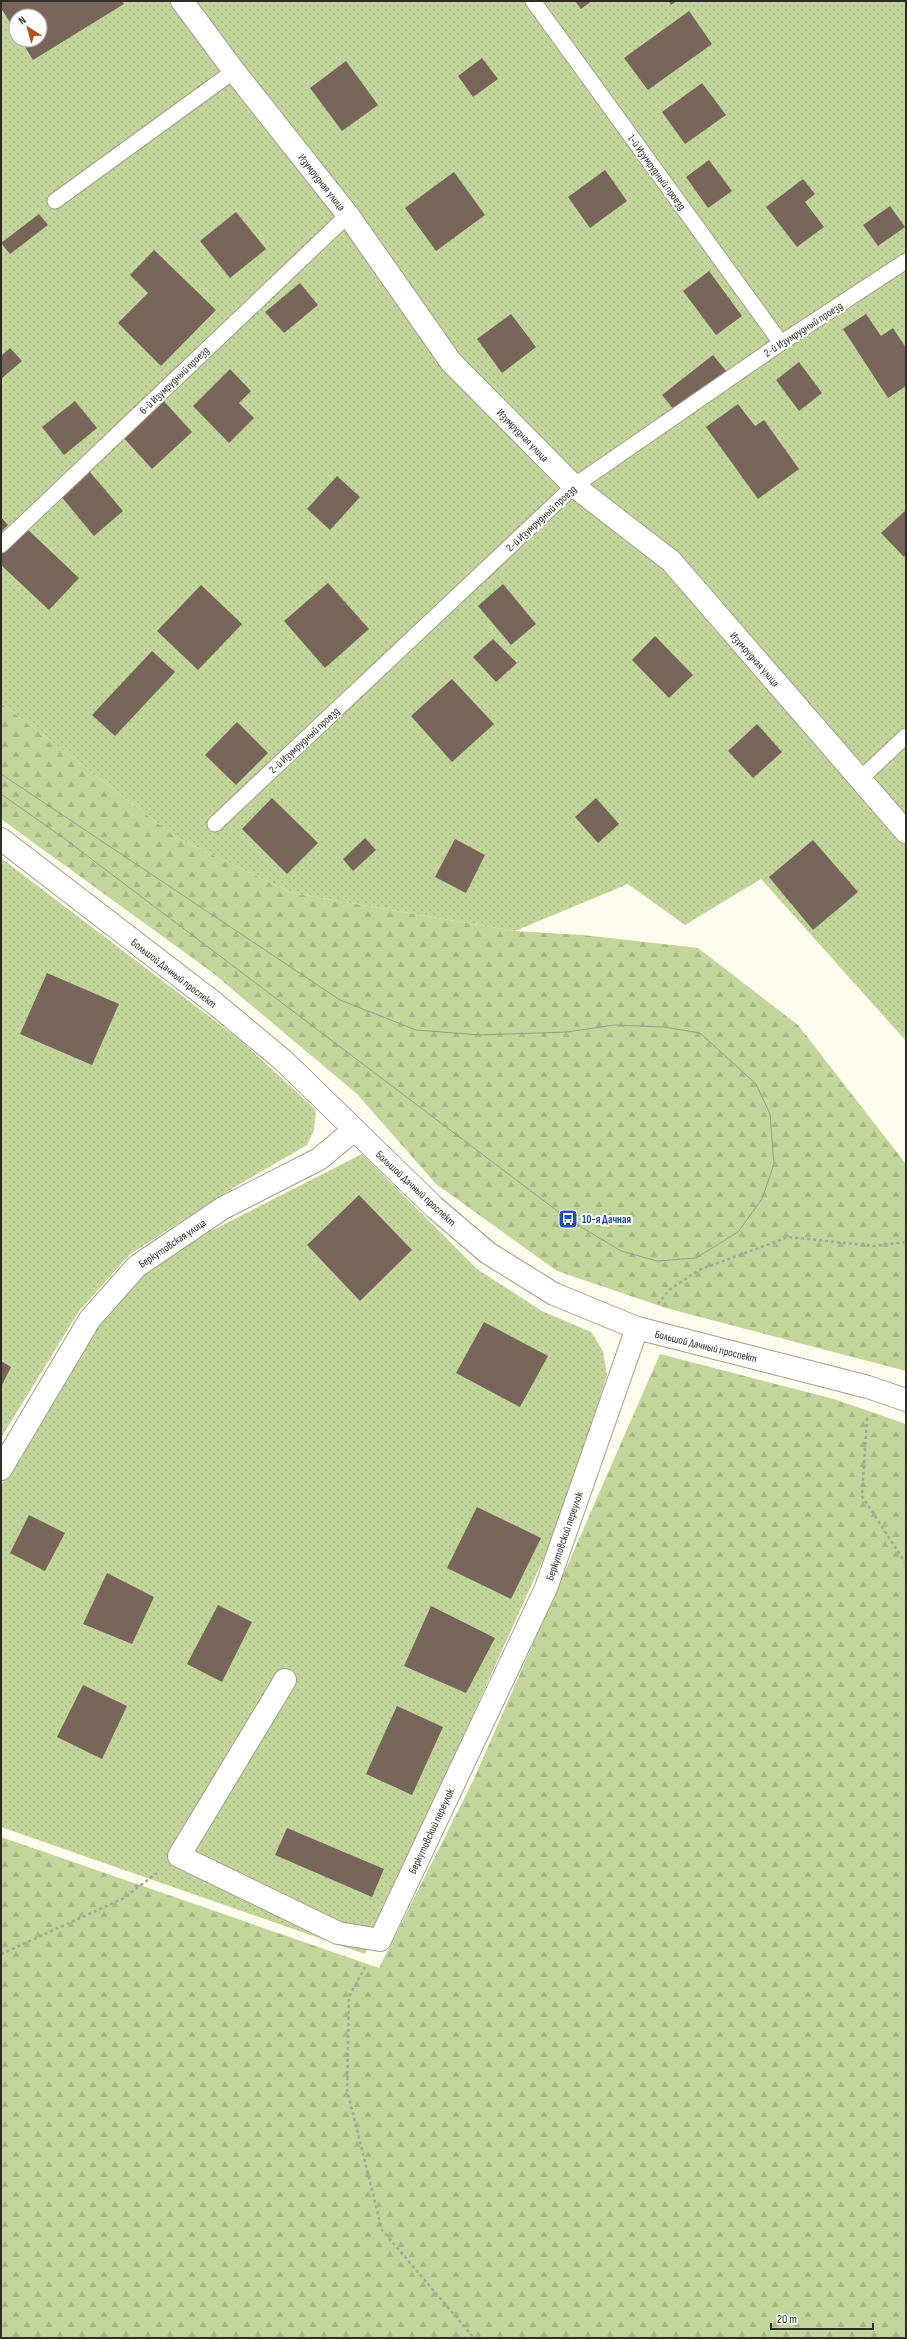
<svg xmlns="http://www.w3.org/2000/svg" width="907" height="2339" viewBox="0 0 907 2339" font-family="'Sofia Sans Condensed',sans-serif">
<style>
.forest{fill:url(#forest-firs)}
.garden{fill:url(#garden-dots);fill-rule:evenodd}
.building{fill:#78665a}
.lines{fill:none;stroke-linecap:round;stroke-linejoin:round}
.service-casing{stroke:#a49e89;stroke-width:17}
.minor-casing{stroke:#a49e89;stroke-width:24}
.secondary-casing{stroke:#a49e89;stroke-width:24}
.path{stroke:#a8a599;stroke-width:2.5;stroke-dasharray:3 3;stroke-linecap:butt}
.service{stroke:#fff;stroke-width:15}
.minor{stroke:#fff;stroke-width:22}
.secondary{stroke:#fff;stroke-width:22}
.tram{stroke:#9e9b8f;stroke-width:1}
.labels{text-anchor:middle;stroke-width:4;stroke-linejoin:round;paint-order:stroke}
.street-label{font-size:11px;fill:#2f2d24;stroke:#fff}
.transit-label{font-size:11px;font-weight:bold;fill:#164399;stroke:#fff;text-anchor:start}
</style>
<defs>
<pattern id="forest-firs" width="22" height="20" patternUnits="userSpaceOnUse"><rect width="22" height="20" fill="#c2d59a"/><path d="M5 1l3.5 6h-7zM16 11l3.5 6h-7z" fill="#a7b785"/></pattern>
<pattern id="garden-dots" width="8" height="8" patternUnits="userSpaceOnUse"><rect width="8" height="8" fill="#c2d59a"/><path d="M2 2h.1M6 6h.1" fill="none" stroke="#a7b785" stroke-width="1.8" stroke-linecap="round"/></pattern>
</defs>
<rect width="100%" height="100%" fill="#fffbed"/>
<g class="forest">
<polygon points="1,703 177,838 292,893 515,931 583,935 698,948 798,1025 906,1164 906,1371 666,1308 557,1271 436,1184 357,1094 213,973 1,819"/>
<polygon points="660,1354 834,1399 906,1424 906,2338 1,2338 1,1837 379,1968 473,1781"/>
</g>
<g class="garden">
<path d="M1,1H906V1041L761,879L685,925L628,884L515,931L292,893L177,838L1,703ZM16,16H40V40H16Z"/>
<polygon points="1,858 239,1039 316,1110 314,1130 307,1145 233,1188 129,1255 79,1311 1,1438"/>
<polygon points="362,1154 477,1269 542,1311 591,1332 603,1351 607,1375 563,1515 365,1954 1,1827 1,1485 99,1326 141,1276 207,1233"/>
</g>
<g class="building">
<polygon points="1,1 122,1 124,4 33,60 21,40 40,40 40,16 16,16 16,32 1,8"/>
<polygon points="575,1 592,1 581,9"/>
<polygon points="669,1 677,1 671,5"/>
<polygon points="689,11 712,44 648,90 624,58"/>
<polygon points="482,58 498,79 473,97 458,76"/>
<polygon points="346,61 378,105 342,131 310,88"/>
<polygon points="702,83 726,115 685,144 662,112"/>
<polygon points="709,160 732,191 708,208 686,177"/>
<polygon points="605,170 627,201 590,228 568,197"/>
<polygon points="454,172 485,215 436,251 405,208"/>
<polygon points="803,179 815,194 805,202 824,227 797,247 766,207"/>
<polygon points="890,206 905,227 878,246 863,225"/>
<polygon points="236,212 266,249 230,278 200,241"/>
<polygon points="39,214 48,225 10,254 1,243"/>
<polygon points="154,250 216,310 161,366 118,323 148,293 130,275"/>
<polygon points="709,271 742,316 716,335 683,291"/>
<polygon points="300,283 318,305 284,333 265,312"/>
<polygon points="511,314 536,347 502,373 477,339"/>
<polygon points="866,314 881,336 893,328 906,348 906,386 888,398 843,329"/>
<polygon points="10,348 22,361 1,379 1,356"/>
<polygon points="713,355 727,372 676,412 662,395"/>
<polygon points="799,362 822,393 799,411 776,380"/>
<polygon points="230,369 251,391 239,403 254,418 229,443 193,406"/>
<polygon points="162,399 192,432 152,469 121,435"/>
<polygon points="75,401 97,428 64,455 42,427"/>
<polygon points="738,404 755,426 764,420 799,469 758,499 706,427"/>
<polygon points="89,471 123,511 94,536 60,495"/>
<polygon points="337,476 360,497 330,530 307,509"/>
<polygon points="906,510 906,555 904,557 881,533"/>
<polygon points="1,517 8,525 1,532"/>
<polygon points="25,527 79,578 49,610 1,565 1,553"/>
<polygon points="328,583 369,629 325,668 284,621"/>
<polygon points="503,584 536,624 511,645 478,606"/>
<polygon points="201,585 242,624 198,670 157,631"/>
<polygon points="655,636 693,675 669,698 632,660"/>
<polygon points="493,639 517,663 496,682 473,657"/>
<polygon points="152,651 175,672 115,736 92,715"/>
<polygon points="452,679 494,724 452,762 411,716"/>
<polygon points="237,722 268,753 236,785 205,755"/>
<polygon points="757,724 782,752 753,778 728,751"/>
<polygon points="272,798 318,843 287,874 242,829"/>
<polygon points="596,798 619,824 598,843 575,817"/>
<polygon points="365,838 376,850 353,871 343,859"/>
<polygon points="455,839 485,855 466,893 435,877"/>
<polygon points="813,840 858,892 813,930 769,877"/>
<polygon points="47,973 119,1004 92,1065 20,1034"/>
<polygon points="359,1195 412,1250 360,1301 307,1245"/>
<polygon points="484,1322 548,1356 520,1407 456,1373"/>
<polygon points="1,1361 11,1367 1,1387"/>
<polygon points="477,1507 541,1538 511,1599 447,1568"/>
<polygon points="29,1515 65,1533 45,1571 10,1553"/>
<polygon points="107,1573 154,1597 132,1644 83,1624"/>
<polygon points="218,1605 252,1622 222,1682 187,1664"/>
<polygon points="431,1606 495,1638 466,1693 404,1666"/>
<polygon points="83,1685 127,1706 102,1759 57,1737"/>
<polygon points="397,1706 443,1727 412,1795 366,1774"/>
<polygon points="287,1828 384,1869 372,1897 275,1855"/>
</g>
<g class="lines">
<defs>
<g id="service">
<polyline points="533,1 781,343"/>
<polyline points="55,201 234,71"/>
<polyline points="1,545 348,215"/>
<polyline points="859,780 906,736"/>
<polyline points="215,824 574,486 781,343 906,261"/>
</g>
<g id="minor">
<polyline points="182,1 234,71 348,215 451,362 574,486 671,561 906,832"/>
<polyline points="1,1469 90,1319 137,1266 223,1208 319,1159 354,1130"/>
<polyline points="285,1680 179,1856 338,1933 380,1940 546,1588 637,1328"/>
</g>
<polyline id="secondary" points="1,839 213,1002 284,1061 434,1207 488,1253 554,1294 637,1328 868,1387 906,1400"/>
</defs>
<use href="#service" class="service-casing"/>
<use href="#minor" class="minor-casing"/>
<use href="#secondary" class="secondary-casing"/>
<g class="path">
<polyline points="658,1304 669,1290 699,1270 788,1237 874,1246 906,1242"/>
<polyline points="867,1418 862,1496 906,1564"/>
<polyline points="1,1954 122,1899 157,1873"/>
<polyline points="365,1967 349,1997 347,2090 382,2230 474,2338"/>
</g>
<use href="#service" class="service"/>
<use href="#minor" class="minor"/>
<use href="#secondary" class="secondary"/>
<polyline class="tram" points="1,774 340,1000 416,1030 480,1035 567,1032 614,1025 664,1027 700,1033 756,1084 770,1114 774,1164 762,1199 738,1232 696,1258 657,1261 621,1251 568,1219 65,839 1,794"/>
</g>
<defs>
<symbol id="bus-square" viewBox="-11 -11 22 22"><rect x="-9" y="-9" width="18" height="18" rx="4" fill="#1a4fb4" stroke="#fff"/><path d="M-5-6H5V4H4V6H2V4H-2V6H-4V4H-5ZM-3.5-4V0h7V-4ZM-3.5 1.2v1.5H-2V1.2ZM2 1.2v1.5H3.5V1.2Z" fill="#fff"/></symbol>
</defs>
<g fill-rule="evenodd">
<use href="#bus-square" x="557" y="1208" width="22" height="22"/>
</g>
<g class="labels">
<g class="street-label">
<text transform="translate(657 172) rotate(54)" y="4">1-й Изумрудный проезд</text>
<text transform="translate(322 182) rotate(52)" y="4">Изумрудная улица</text>
<text transform="translate(803 329) rotate(-33)" y="4">2-й Изумрудный проезд</text>
<text transform="translate(174 380) rotate(-44)" y="4">6-й Изумрудный проезд</text>
<text transform="translate(523 435) rotate(46)" y="4">Изумрудная улица</text>
<text transform="translate(541 518) rotate(-43)" y="4">2-й Изумрудный проезд</text>
<text transform="translate(755 659) rotate(49)" y="4">Изумрудная улица</text>
<text transform="translate(304 740) rotate(-43)" y="4">2-й Изумрудный проезд</text>
<text transform="translate(174 973) rotate(38)" y="4">Большой Дачный проспект</text>
<text transform="translate(416 1188) rotate(43)" y="4">Большой Дачный проспект</text>
<text transform="translate(172 1243) rotate(-34)" y="4">Беркутовская улица</text>
<text transform="translate(706 1346) rotate(14)" y="4">Большой Дачный проспект</text>
<text transform="translate(564 1536) rotate(-71)" y="4">Беркутовский переулок</text>
<text transform="translate(431 1831) rotate(-65)" y="4">Беркутовский переулок</text>
</g>
<g class="transit-label">
<text x="582" y="1223">10-я Дачная</text>
</g>
</g>
<rect width="907" height="2339" fill="none" stroke="#2f2d24" stroke-width="4"/>
<g transform="translate(28 28) rotate(323)"><circle r="19" fill="#ffffff" stroke="#acaba7"/>
<path d="M0-3L7 15L0 10L-7 15Z" fill="#b55020"/>
<text y="-6" font-size="11" font-weight="bold" text-anchor="middle" fill="#2f2d24">N</text>
</g>
<path d="M771 2323v6h102v-6" fill="none" stroke="#2f2d24" stroke-width="2"/>
<text x="777" y="2323" font-size="12" fill="#2f2d24" stroke="#ffffff" stroke-width="3" paint-order="stroke">20 m</text>
</svg>
